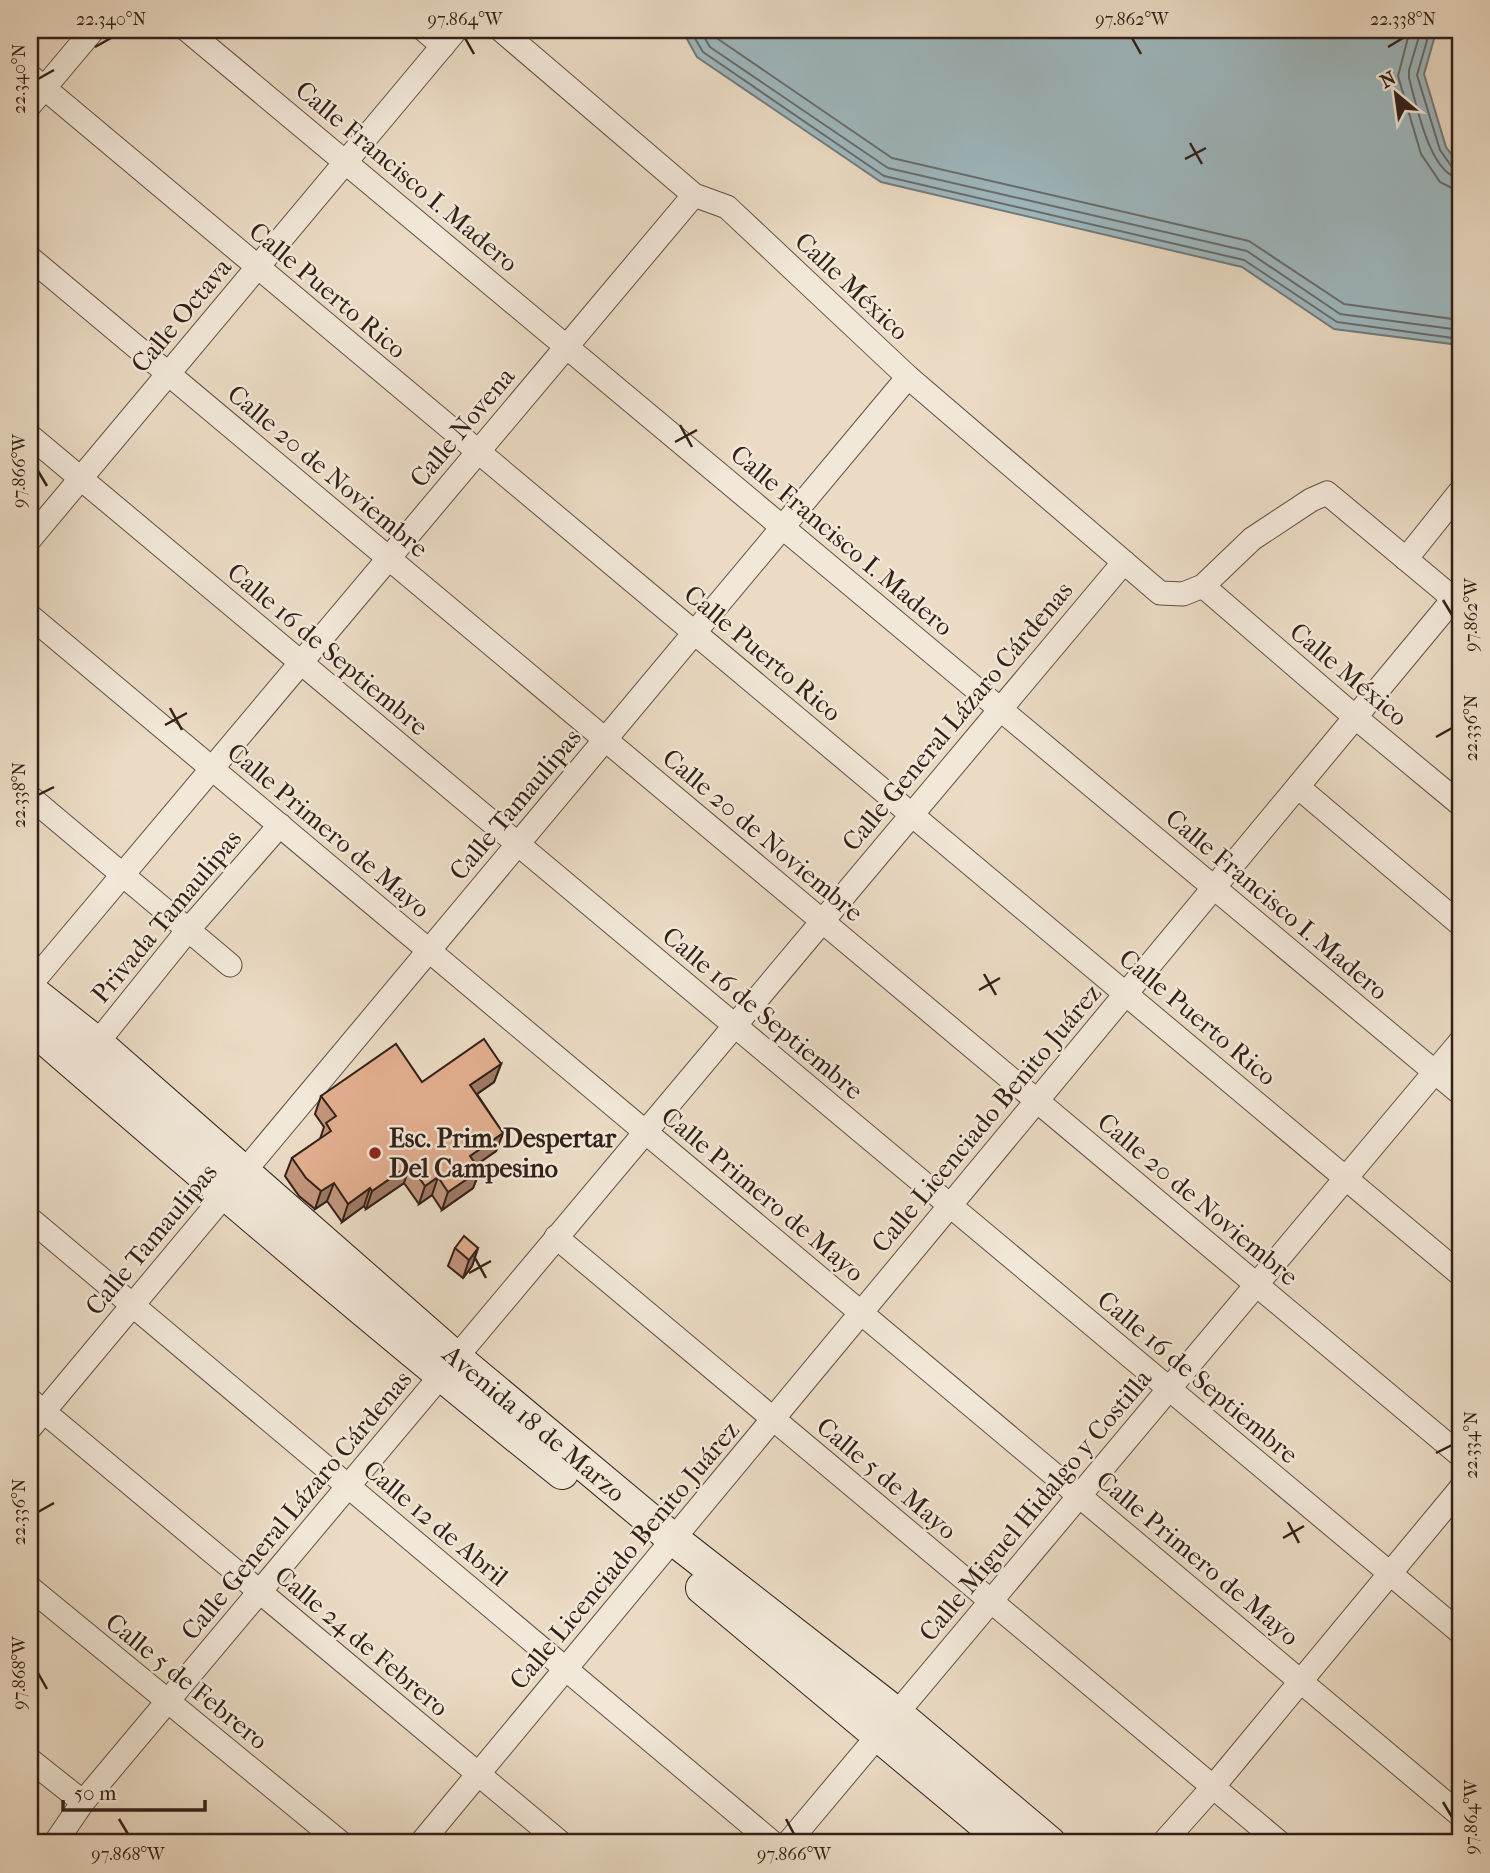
<svg xmlns="http://www.w3.org/2000/svg" width="1490" height="1873" viewBox="0 0 1490 1873" font-family="'IM FELL French Canon',serif">
<style>
.water{fill:#9eb8bf;stroke:#737b7c;stroke-width:2}
.lines{fill:none;stroke-linecap:round;stroke-linejoin:round}
.shore{stroke:#686c6c;stroke-width:2}
.street-casing{stroke:#614f43;stroke-width:25}
.secondary-casing{stroke:#332018;stroke-width:34}
.street{stroke:#f2e8d9;stroke-width:23}
.secondary{stroke:#f2e8d9;stroke-width:32}
.wall{fill:#c3967c;stroke:#332018;stroke-width:2}
.shaded-wall{fill:#9f7a65;stroke:#332018;stroke-width:2}
.building{fill:#e3af90;stroke:#332018;stroke-width:2}
.ticks{fill:none;stroke:#332018;stroke-width:2.5}
.poi-dot{fill:#8f2418;stroke:#f2e8d9;stroke-width:2.5}
.labels{text-anchor:middle;stroke-width:5;stroke-linejoin:round;paint-order:stroke}
.street-label{font-size:26px;fill:#332018;stroke:#f2e8d9}
.poi-label{font-size:26px;font-weight:bold;fill:#332018;stroke:#f2e8d9;text-anchor:start}
.neatline{fill:none;stroke:#332018;stroke-width:2.5}
.ticks-label{font-size:18px;text-anchor:middle;fill:#332018}
</style>
<rect width="100%" height="100%" fill="#ebdbc4"/>
<filter id="stains"><feTurbulence type="fractalNoise" baseFrequency=".00286" numOctaves="4"/><feColorMatrix values="0 0 0 0 .2 0 0 0 0 .09 0 0 0 0 .02 0 0 0 .5 -.17"/></filter>
<radialGradient id="worn" r=".72"><stop offset=".6" stop-color="#630" stop-opacity="0"/><stop offset="1" stop-color="#630" stop-opacity=".3"/></radialGradient>
<polygon class="water" points="682,30 1440,30 1434,39 1424,74 1446,147 1460,166 1460,345 1334,329 1242,267 881,182 697,57"/>
<g class="lines">
<g class="shore">
<polyline points="690,30 703,52 884,176 1244,260 1337,322 1460,339"/>
<polyline points="700,30 710,47 888,168 1247,251 1340,314 1460,330"/>
<polyline points="712,30 718,39 892,158 1249,241 1344,304 1460,320"/>
<polyline points="1410,30 1398,76 1421,154 1440,182 1450,187 1460,189"/>
<path d="M1421,30L1409,70V78C1416,103 1430,176 1460,178"/>
<polyline points="1432,30 1428,37 1417,75 1440,150 1452,167 1460,169"/>
</g>
<defs>
<g id="street">
<polyline points="187,30 1460,1093"/>
<polyline points="424,30 443,46"/>
<polyline points="501,30 694,195 727,207 908,377 1160,593 1183,594 1203,586 1252,539 1311,500 1327,493 1460,604"/>
<polyline points="30,76 1460,1274"/>
<polyline points="30,105 93,30"/>
<polyline points="30,258 1460,1455"/>
<polyline points="30,436 1460,1632"/>
<polyline points="30,539 456,30"/>
<polyline points="1406,559 1458,494"/>
<polyline points="1203,586 1355,717 1460,804"/>
<polyline points="30,616 1460,1815"/>
<polyline points="1298,787 1460,924"/>
<polyline points="30,797 230,965"/>
<polyline points="30,985 694,195"/>
<polyline points="97,1043 188,930 280,825"/>
<polyline points="30,1219 773,1843"/>
<polyline points="556,1237 1280,1843"/>
<polyline points="30,1400 561,1843"/>
<polyline points="30,1428 908,377"/>
<polyline points="30,1588 341,1843"/>
<polyline points="30,1760 83,1802"/>
<polyline points="55,1843 83,1802 1124,562"/>
<polyline points="421,1843 1460,591"/>
<polyline points="788,1843 1460,1042"/>
<polyline points="1163,1843 1213,1787 1460,1489"/>
</g>
<g id="secondary">
<path id="s1" d="M30,990L97,1043L455,1357L673,1539L896,1713L1050,1843"/>
<path d="M30,1026C205,1178 381,1328 562,1473"/>
<polyline points="702,1588 1007,1843"/>
</g>
</defs>
<use href="#street" class="street-casing"/>
<use href="#secondary" class="secondary-casing"/>
<use href="#street" class="street"/>
<use href="#secondary" class="secondary"/>
</g>
<g class="wall">
<polygon points="501,1064 494,1082 477,1094 503,1133 496,1151 476,1165 480,1170 473,1188 442,1210 432,1195 419,1204 404,1183 366,1209 364,1206 342,1222 327,1201 315,1209 299,1196 285,1176 292,1158 320,1139 324,1127 315,1114 321,1096 422,1082"/>
<polygon points="455,1248 478,1248 472,1266 463,1278 448,1266"/>
</g>
<g class="shaded-wall">
<polygon points="501,1064 494,1082 464,1103 470,1085"/>
<polygon points="503,1133 496,1151 463,1174 470,1156"/>
<polygon points="410,1165 404,1183 366,1209 372,1191"/>
<polygon points="480,1170 473,1188 442,1210 448,1192"/>
<polygon points="438,1177 432,1195 419,1204 425,1186"/>
<polygon points="334,1183 327,1201 315,1209 321,1191"/>
<polygon points="370,1188 364,1206 342,1222 348,1204"/>
<polygon points="478,1248 472,1266 463,1278 469,1260"/>
</g>
<g class="building">
<polygon points="484,1039 501,1064 470,1085 503,1133 470,1156 480,1170 448,1192 438,1177 425,1186 410,1165 372,1191 370,1188 348,1204 334,1183 321,1191 306,1178 292,1158 331,1131 326,1123 336,1116 321,1096 396,1044 422,1082"/>
<polygon points="464,1236 478,1248 469,1260 455,1248"/>
</g>
<path class="ticks" d="M465,38L474,54M1132,38L1141,54M95,47L111,38M1388,47L1403,38M38,79L54,70M1190,143L1202,164M1185,159L1206,148M680,425L692,447M675,442L697,430M38,471L47,486M1443,600L1452,615M170,708L182,730M165,725L187,713M1436,737L1452,728M38,795L54,787M984,974L996,995M979,990L1000,978M474,1256L486,1278M469,1273L491,1261M1436,1453L1452,1445M38,1512L54,1503M1288,1522L1299,1543M1283,1538L1304,1526M38,1673L47,1689M1443,1802L1452,1817M119,1819L128,1834M786,1819L794,1834"/>
<circle class="poi-dot" cx="375" cy="1153" r="7"/>
<g class="labels">
<g class="street-label">
<text transform="translate(407 176) rotate(40)" y="9">Calle Francisco I. Madero</text>
<text transform="translate(852 286) rotate(43)" y="9">Calle México</text>
<text transform="translate(328 290) rotate(40)" y="9">Calle Puerto Rico</text>
<text transform="translate(181 315) rotate(-50)" y="9">Calle Octava</text>
<text transform="translate(462 427) rotate(-50)" y="9">Calle Novena</text>
<text transform="translate(328 471) rotate(40)" y="9">Calle 20 de Noviembre</text>
<text transform="translate(842 540) rotate(40)" y="9">Calle Francisco I. Madero</text>
<text transform="translate(328 649) rotate(40)" y="9">Calle 16 de Septiembre</text>
<text transform="translate(763 653) rotate(40)" y="9">Calle Puerto Rico</text>
<text transform="translate(1349 674) rotate(40)" y="9">Calle México</text>
<text transform="translate(957 716) rotate(-50)" y="9">Calle General Lázaro Cárdenas</text>
<text transform="translate(515 804) rotate(-50)" y="9">Calle Tamaulipas</text>
<text transform="translate(329 830) rotate(40)" y="9">Calle Primero de Mayo</text>
<text transform="translate(763 835) rotate(40)" y="9">Calle 20 de Noviembre</text>
<text transform="translate(1277 904) rotate(40)" y="9">Calle Francisco I. Madero</text>
<text transform="translate(166 916) rotate(-50)" y="9">Privada Tamaulipas</text>
<text transform="translate(763 1013) rotate(40)" y="9">Calle 16 de Septiembre</text>
<text transform="translate(1198 1017) rotate(40)" y="9">Calle Puerto Rico</text>
<text transform="translate(986 1118) rotate(-50)" y="9">Calle Licenciado Benito Juárez</text>
<text transform="translate(763 1194) rotate(40)" y="9">Calle Primero de Mayo</text>
<text transform="translate(1198 1199) rotate(40)" y="9">Calle 20 de Noviembre</text>
<text transform="translate(151 1239) rotate(-50)" y="9">Calle Tamaulipas</text>
<text transform="translate(1198 1377) rotate(40)" y="9">Calle 16 de Septiembre</text>
<text dy="9" stroke="none"><textPath href="#s1" startOffset="665">Avenida 18 de Marzo</textPath></text>
<text transform="translate(887 1478) rotate(40)" y="9">Calle 5 de Mayo</text>
<text transform="translate(296 1505) rotate(-50)" y="9">Calle General Lázaro Cárdenas</text>
<text transform="translate(1035 1505) rotate(-50)" y="9">Calle Miguel Hidalgo y Costilla</text>
<text transform="translate(436 1523) rotate(40)" y="9">Calle 12 de Abril</text>
<text transform="translate(624 1555) rotate(-50)" y="9">Calle Licenciado Benito Juárez</text>
<text transform="translate(1198 1558) rotate(40)" y="9">Calle Primero de Mayo</text>
<text transform="translate(362 1641) rotate(40)" y="9">Calle 24 de Febrero</text>
<text transform="translate(187 1681) rotate(39)" y="9">Calle 5 de Febrero</text>
</g>
<g class="poi-label">
<text x="389" y="1147">Esc. Prim. Despertar<tspan x="389" dy="30">Del Campesino</tspan></text>
</g>
</g>
<rect width="1490" height="1873" fill="none" stroke="#ebdbc4" stroke-width="77"/>
<g transform="translate(1396 94) rotate(331)" stroke="#f2e8d9" stroke-width="5" paint-order="stroke">
<path d="M0-5L12 26L0 18L-12 26Z" fill="#332018"/>
<text y="-10" font-size="19" font-weight="bold" text-anchor="middle" fill="#332018">N</text>
</g>
<path d="M63 1800v10h142v-10" fill="none" stroke="#332018" stroke-width="3.5"/>
<text x="74" y="1800" font-size="21" fill="#332018" stroke="#f2e8d9" stroke-width="5" paint-order="stroke">50 m</text>
<rect x="38" y="38" width="1414" height="1796" class="neatline"/>
<g class="ticks-label">
<text x="111" y="25">22.340°N</text>
<text x="465" y="25">97.864°W</text>
<text x="1132" y="25">97.862°W</text>
<text x="1403" y="25">22.338°N</text>
<text transform="translate(19 79) rotate(-90)" y="6">22.340°N</text>
<text transform="translate(19 471) rotate(-90)" y="6">97.866°W</text>
<text transform="translate(1471 615) rotate(-90)" y="6">97.862°W</text>
<text transform="translate(1471 728) rotate(-90)" y="6">22.336°N</text>
<text transform="translate(19 795) rotate(-90)" y="6">22.338°N</text>
<text transform="translate(1471 1445) rotate(-90)" y="6">22.334°N</text>
<text transform="translate(19 1512) rotate(-90)" y="6">22.336°N</text>
<text transform="translate(19 1673) rotate(-90)" y="6">97.868°W</text>
<text transform="translate(1471 1817) rotate(-90)" y="6">97.864°W</text>
<text x="128" y="1860">97.868°W</text>
<text x="794" y="1860">97.866°W</text>
</g>
<rect width="100%" height="100%" filter="url(#stains)"/>
<rect width="100%" height="100%" fill="url(#worn)"/>
</svg>
